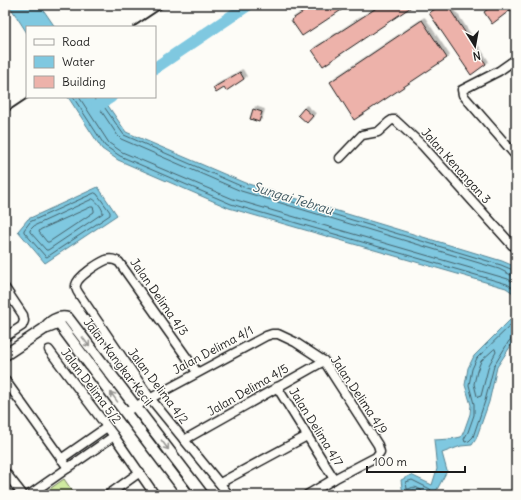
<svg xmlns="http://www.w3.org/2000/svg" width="521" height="500" viewBox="0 0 521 500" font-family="Delius,sans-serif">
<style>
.green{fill:#cfeaa0;stroke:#76835e}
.water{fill:#7fc8e0;stroke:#578392}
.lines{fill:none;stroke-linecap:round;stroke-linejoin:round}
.shore{stroke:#44616a;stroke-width:1}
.river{stroke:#7fc8e0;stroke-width:12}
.building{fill:#edb2aa;stroke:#1c1c1c;filter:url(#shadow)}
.minor-casing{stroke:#1c1c1c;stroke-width:11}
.tertiary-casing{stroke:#1c1c1c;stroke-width:13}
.minor{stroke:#fdfcf7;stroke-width:8}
.tertiary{stroke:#fdfcf7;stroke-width:10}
.rail{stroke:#1c1c1c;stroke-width:2}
.oneway{stroke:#989794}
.labels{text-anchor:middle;stroke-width:3;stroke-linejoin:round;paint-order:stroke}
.street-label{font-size:12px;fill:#1c1c1c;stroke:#fdfcf7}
.water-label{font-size:13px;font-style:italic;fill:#3f5861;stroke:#fdfcf7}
</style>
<defs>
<filter id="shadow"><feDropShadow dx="2.5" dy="-2.5" stdDeviation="0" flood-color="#0004"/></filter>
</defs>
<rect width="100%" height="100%" fill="#fdfcf7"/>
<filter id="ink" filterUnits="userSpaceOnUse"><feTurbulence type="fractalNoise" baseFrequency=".025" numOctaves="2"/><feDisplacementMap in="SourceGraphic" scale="8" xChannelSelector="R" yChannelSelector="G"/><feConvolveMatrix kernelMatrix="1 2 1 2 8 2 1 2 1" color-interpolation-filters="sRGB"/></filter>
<g filter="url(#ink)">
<polygon class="green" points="64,479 75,495 41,495"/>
<g class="water">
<polygon points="9,5 40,5 55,27 27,27 27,33"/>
<polygon points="68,97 102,97 126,132 245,183 502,261 516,267 516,295 506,288 229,208 118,160 102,149"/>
<polygon points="98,187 117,215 45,263 18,231 28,219"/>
<polygon points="516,316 516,340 512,344 497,367 489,402 476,439 472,445 461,446 442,453 447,471 434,495 423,495 413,490 412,495 403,495 401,480 411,475 432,485 437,469 434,440 451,439 461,437 464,431 470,414 471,405 465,385 468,368 474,356 513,317"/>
</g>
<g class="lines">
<g class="shore">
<polyline points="73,97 105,146 120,156 231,204 507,284 516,290"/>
<polyline points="79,97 109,143 122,152 233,199 508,279 516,284"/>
<polyline points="94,97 96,103 118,136 121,139 241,191 499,269 511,275 516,275"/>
<polyline points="99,97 100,101 124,135 243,187 501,265 513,270 516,270"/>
<polygon points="95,193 97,194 110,212 110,215 47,257 45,256 24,232 24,230 30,222"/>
<path d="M93,199C97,201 103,209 103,213L48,250H46L30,232V230L34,226Z"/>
<polygon points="91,207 93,207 94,210 94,212 49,242 47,242 39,232 40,230"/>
<polyline points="516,320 477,358 472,369 469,385 474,404 474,415 468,432 464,439 465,442 469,441 473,437 485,401 494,366 509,341 513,338 516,337"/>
<polygon points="495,349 496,352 489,365 481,396 478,397 477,396 474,384 477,371 481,361 493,350"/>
<path d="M423,495L422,491C417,487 414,486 409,489H407L406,482L412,480L430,489L431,490V495"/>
</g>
<g class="river">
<polyline points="155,68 248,5"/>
<polyline points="97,106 111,97"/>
</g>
</g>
<g class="building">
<polygon points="314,5 349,5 302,36 291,20"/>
<polygon points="381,5 414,5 323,66 312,50"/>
<polygon points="441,5 447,5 486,64 471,75 429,13"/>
<polygon points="493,5 510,5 513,8 492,24 484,12"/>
<polygon points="422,20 447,58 354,120 330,82"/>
<polygon points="240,72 244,79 226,91 224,88 216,93 213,88"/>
<polygon points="304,108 313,116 307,123 298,115"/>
<polygon points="253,109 262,112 259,122 250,119"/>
</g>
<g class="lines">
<defs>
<g id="minor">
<polyline points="516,59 499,71 462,90 463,95 516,156"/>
<polyline points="340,158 362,135 378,132 389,122 392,120 395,120 423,146 512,245 516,247"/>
<polyline points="5,288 23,315 24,321 22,326 5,337"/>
<polyline points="49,350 114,436 155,495"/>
<path d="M197,372L119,262C115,260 111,258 106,260C99,263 77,277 76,285C75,288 77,291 79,294L150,398L229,495"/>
<polyline points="5,380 68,468"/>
<polyline points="277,387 334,479"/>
<polyline points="125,412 266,336 272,334 278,334 295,342 324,361 378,445 380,452 376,457 334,479 307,495"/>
<polyline points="184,440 324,361"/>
<polyline points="61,459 107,427"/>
<polyline points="5,472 23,495"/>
<polyline points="220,483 307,436"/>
<polyline points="29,495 114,436"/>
<polyline points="108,495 140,472"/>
</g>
<g id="tertiary">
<polyline points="47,328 57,324 60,325 125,412 188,495"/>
<path d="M5,355L44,329C49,322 58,315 68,318L203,495"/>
</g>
</defs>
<use href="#minor" class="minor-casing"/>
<use href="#tertiary" class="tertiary-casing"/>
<use href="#minor" class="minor"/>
<use href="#tertiary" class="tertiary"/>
<g class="rail">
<polyline points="133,27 166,5"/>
<polyline points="5,113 29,97"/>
</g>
</g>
<defs><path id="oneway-shaft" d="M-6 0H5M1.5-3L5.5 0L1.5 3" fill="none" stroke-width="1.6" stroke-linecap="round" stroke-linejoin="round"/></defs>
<g class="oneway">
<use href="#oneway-shaft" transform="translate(86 342) rotate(53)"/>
<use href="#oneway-shaft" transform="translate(114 397) rotate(-126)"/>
<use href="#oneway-shaft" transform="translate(165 445) rotate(53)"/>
</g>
</g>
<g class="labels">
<g class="street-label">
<text transform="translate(456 166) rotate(48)" y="4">Jalan Kenangan 3</text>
<text transform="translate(159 297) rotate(55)" y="4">Jalan Delima 4/3</text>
<text transform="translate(213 350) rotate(-28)" y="4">Jalan Delima 4/1</text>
<text transform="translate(118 362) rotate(53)" y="4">Jalan Kangkar Kecil</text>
<text transform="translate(91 386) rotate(53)" y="4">Jalan Delima 5/2</text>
<text transform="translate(158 386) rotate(53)" y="4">Jalan Delima 4/2</text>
<text transform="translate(248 390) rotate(-30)" y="4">Jalan Delima 4/5</text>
<text transform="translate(359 395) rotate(56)" y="4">Jalan Delima 4/9</text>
<text transform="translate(316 427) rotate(58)" y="4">Jalan Delima 4/7</text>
</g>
<g class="water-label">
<text transform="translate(293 198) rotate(17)" y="5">Sungai Tebrau</text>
</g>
</g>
<rect width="521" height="500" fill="none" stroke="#fdfcf7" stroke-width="20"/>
<rect x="10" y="10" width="501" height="480" fill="none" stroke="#1c1c1c" stroke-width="1.5" filter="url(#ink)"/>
<rect x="26" y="26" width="130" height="72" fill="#fdfcf7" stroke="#a3a29f"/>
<rect x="34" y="39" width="20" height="6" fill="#fdfcf7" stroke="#a3a29f"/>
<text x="62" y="46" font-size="12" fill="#1c1c1c">Road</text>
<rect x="34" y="56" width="20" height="12" fill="#7fc8e0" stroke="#a3a29f"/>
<text x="62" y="66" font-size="12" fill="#1c1c1c">Water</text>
<rect x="34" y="76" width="20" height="12" fill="#edb2aa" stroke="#a3a29f"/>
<text x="62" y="86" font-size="12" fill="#1c1c1c">Building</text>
<g transform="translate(475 46) rotate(169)" stroke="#fdfcf7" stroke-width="3" paint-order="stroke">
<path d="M0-3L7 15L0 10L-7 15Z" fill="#1c1c1c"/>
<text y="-6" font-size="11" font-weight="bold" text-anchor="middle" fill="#1c1c1c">N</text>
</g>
<path d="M367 466v6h98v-6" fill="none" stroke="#1c1c1c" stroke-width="2"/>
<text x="373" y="466" font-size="12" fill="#1c1c1c" stroke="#fdfcf7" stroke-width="3" paint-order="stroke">100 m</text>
</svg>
